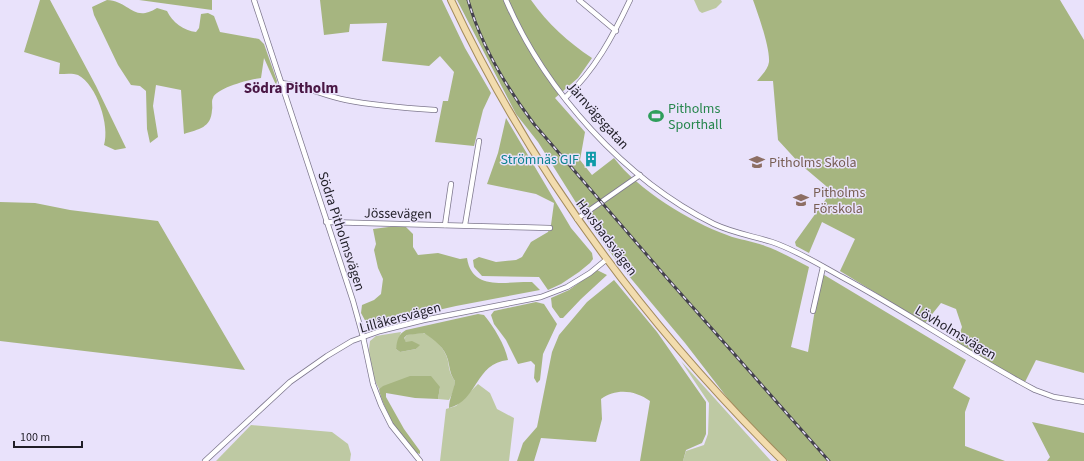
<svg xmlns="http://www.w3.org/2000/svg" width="1084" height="461" viewBox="0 0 1084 461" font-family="'Source Sans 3',sans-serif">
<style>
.green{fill:#bec9a3}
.forest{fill:#a6b580}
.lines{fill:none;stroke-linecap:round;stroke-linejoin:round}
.minor-casing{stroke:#7e788e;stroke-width:6}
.major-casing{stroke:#a38b5c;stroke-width:8}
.minor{stroke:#fff;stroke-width:4.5}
.major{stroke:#f2dcae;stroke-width:6}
.rail-casing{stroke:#44414d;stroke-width:3}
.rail{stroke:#e9e2fb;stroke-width:1.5;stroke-dasharray:4.5;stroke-linecap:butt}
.labels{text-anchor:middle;stroke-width:3;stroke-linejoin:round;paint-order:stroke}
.leisure-label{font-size:14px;fill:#27864d;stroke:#e9e2fb;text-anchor:start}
.street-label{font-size:14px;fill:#201e27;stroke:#e9e2fb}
.culture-label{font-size:14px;fill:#0d838f;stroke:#e9e2fb;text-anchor:end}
.education-label{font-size:14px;fill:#785e54;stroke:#e9e2fb;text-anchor:start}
.neighbourhood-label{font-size:15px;font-weight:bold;fill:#491644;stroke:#e9e2fb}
</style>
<rect width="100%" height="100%" fill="#e9e2fb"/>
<g class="green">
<polygon points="694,0 721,0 722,2 716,8 702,13 699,11"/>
<path d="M401,332L396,349L400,352L416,349L419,345L406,342L404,339L407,335C412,334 417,333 423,333C433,335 446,350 448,361C449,369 450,374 455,381L454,390L449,400L438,399L440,387C423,386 392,379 379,389C372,377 367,356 370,341L376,336Z"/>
<polygon points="681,361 771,461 683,461 686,451 704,445 708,434 709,403"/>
<polygon points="478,384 490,393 497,409 514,418 509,461 440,461 446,409 456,406"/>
<polygon points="251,425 332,432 348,444 351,454 350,461 216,461"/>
</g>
<g class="forest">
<path d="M40,0H50L96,86L126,148L115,150L104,145C110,126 97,85 78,75C73,73 65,74 59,74L60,63L24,52Z"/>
<path d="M107,0C130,1 133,23 157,8L167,11C172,22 184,31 196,32L199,28L201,14L208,13L214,16L220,32L259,39L264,44L277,81L276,85L264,58L261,78C251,79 216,88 213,98C211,101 213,107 212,110C211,128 199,129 184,134L181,90L156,85L153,106L158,137L150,143L147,129L146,91L140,86L131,85L118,65L94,15L92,7Z"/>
<polygon points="139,0 212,0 212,10"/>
<polygon points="320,0 442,0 465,48 491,93 483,110 474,146 435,142 443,101 448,101 454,72 440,56 429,66 382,61 387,23 350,24 349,32 324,35"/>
<path d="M457,0H531C548,24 568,42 592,58L578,78L555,98L585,132L580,160L592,175L614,158C637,189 690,222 727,235C739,240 753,241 765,246C780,251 795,260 809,267L791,347L808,352L821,273L966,360L953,388L970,398L965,412V446L1005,461H788L739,413L685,343L618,263L585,217L538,142L516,114Z"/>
<path d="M753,0H1060L1084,40V373L1036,360L1023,386L955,346L962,327L956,309L941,303L925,323L840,271L855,239L822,222L809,253L796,246L795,242L826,199V186L800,164L778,140L773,81H757C762,75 768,69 769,62C770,47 758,14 753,0Z"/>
<polygon points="506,118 571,228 592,253 593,259 590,263 579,272 561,284 548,290 539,277 482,276 474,267 473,260 479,257 496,262 516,260 522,257 531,242 548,232 551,225 554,203 536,194 487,184 498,153"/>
<polygon points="0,202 35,203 70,210 158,221 245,370 0,341"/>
<path d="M404,225L413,234V247L418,255L438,253L460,259L467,258C472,292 507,281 532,282L540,290L456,306L372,325L367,324L361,313L362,305L374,300L381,294L383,279L378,268L374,250L376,244L373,229Z"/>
<polygon points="597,270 607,275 581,299 563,318 560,318 552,307 551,298 569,290"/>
<path d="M614,280L657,332L706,402V434L702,443L686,450L683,461H640L650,401C635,390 616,388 601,399L602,419L596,442L541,438L534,461H517L523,443L537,427L552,352L559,335L587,302Z"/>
<polygon points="536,302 544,304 557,324 543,354 540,380 537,383 534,378 535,365 531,361 518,364 506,340 494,324 491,315 494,311"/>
<path d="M478,314L484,315C494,327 505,345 508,360C475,363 478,401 449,408C449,398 454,391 455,381C450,374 450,369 448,360C445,348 435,340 424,333L407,335L404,338L406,342L412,341L420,345L416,349L400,352L396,349C397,341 398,334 406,330Z"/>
<path d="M410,376H431L440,387L438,399L415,398L386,393V397L404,429L420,451V454C405,451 381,404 379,389L383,386Z"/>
<polygon points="1032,422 1084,433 1084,461 1047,461 1050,457"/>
</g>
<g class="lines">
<defs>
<g id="minor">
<polyline points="254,0 353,301 363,337 373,384 381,405 391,425 420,461"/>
<path d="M506,0C545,91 625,180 714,224C733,233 753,236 772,242C796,250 820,265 842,277C907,312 969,355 1035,390L1054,397L1084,402"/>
<polyline points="579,0 616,31"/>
<path d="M281,83C304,85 324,96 346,100C376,106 405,108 435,110"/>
<path d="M565,98C595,70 613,36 630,0"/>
<polyline points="577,219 640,175"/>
<polyline points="326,222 550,228"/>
<polyline points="445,225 451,184"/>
<polyline points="465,225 479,141"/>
<polyline points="813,311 823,267"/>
<polyline points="205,461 290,382 327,356 352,341 380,331 424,320 541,297 567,287 590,273 607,259"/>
</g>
<path id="major" d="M451,0C532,173 648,327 783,461"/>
</defs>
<use href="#minor" class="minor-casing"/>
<use href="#major" class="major-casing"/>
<use href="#minor" class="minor"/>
<use href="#major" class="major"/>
<defs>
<path id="rail" d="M468,0C481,45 506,87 534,124L666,277L829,461"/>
</defs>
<use href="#rail" class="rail-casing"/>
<use href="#rail" class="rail"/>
</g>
<defs>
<symbol id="stadium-bare" viewBox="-9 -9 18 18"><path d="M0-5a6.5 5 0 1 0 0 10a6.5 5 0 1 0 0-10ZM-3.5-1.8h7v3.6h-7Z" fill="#2e9e5b" stroke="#e9e2fb" stroke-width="2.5" paint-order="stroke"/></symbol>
<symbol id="building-bare" viewBox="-9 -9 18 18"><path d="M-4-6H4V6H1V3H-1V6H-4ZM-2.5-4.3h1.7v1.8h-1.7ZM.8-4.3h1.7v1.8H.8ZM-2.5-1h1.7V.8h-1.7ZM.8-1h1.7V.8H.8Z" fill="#0f9aa8" stroke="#e9e2fb" stroke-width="2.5" paint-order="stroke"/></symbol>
<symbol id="school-bare" viewBox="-9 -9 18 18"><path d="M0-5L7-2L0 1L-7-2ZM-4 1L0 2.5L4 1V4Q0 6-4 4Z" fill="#8d6e63" stroke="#e9e2fb" stroke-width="2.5" paint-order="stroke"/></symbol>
</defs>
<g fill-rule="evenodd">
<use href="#stadium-bare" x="645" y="105" width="22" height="22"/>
<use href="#building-bare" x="580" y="148" width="22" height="22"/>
<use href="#school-bare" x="746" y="151" width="22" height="22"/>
<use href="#school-bare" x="790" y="189" width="22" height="22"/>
</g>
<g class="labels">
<g class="leisure-label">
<text x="668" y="113">Pitholms<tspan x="668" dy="16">Sporthall</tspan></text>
</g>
<g class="street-label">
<text transform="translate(598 115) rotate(48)" y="5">Järnvägsgatan</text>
<text transform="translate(398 213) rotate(1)" y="5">Jössevägen</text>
<text transform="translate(342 231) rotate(72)" y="5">Södra Pitholmsvägen</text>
<text transform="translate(607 237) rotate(53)" y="5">Havsbadsvägen</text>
<text transform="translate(400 317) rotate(-15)" y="5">Lillåkersvägen</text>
<text transform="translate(956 332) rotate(31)" y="5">Lövholmsvägen</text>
</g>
<g class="culture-label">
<text x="579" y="164">Strömnäs GIF</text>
</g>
<g class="education-label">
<text x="769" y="167">Pitholms Skola</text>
<text x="813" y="197">Pitholms<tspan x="813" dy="16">Förskola</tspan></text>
</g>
<g class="neighbourhood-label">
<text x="291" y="93">Södra Pitholm</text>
</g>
</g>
<path d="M14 441v6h68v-6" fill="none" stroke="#201e27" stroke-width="2"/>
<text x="20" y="441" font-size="12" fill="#201e27" stroke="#e9e2fb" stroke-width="3" paint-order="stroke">100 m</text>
</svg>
